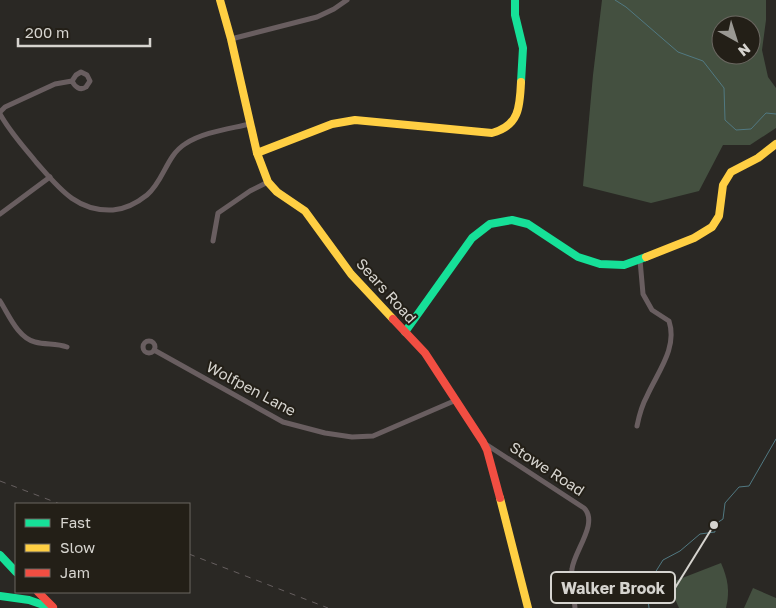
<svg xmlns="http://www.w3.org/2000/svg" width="776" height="608" viewBox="0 0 776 608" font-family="'Golos Text',sans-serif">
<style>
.green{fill:#445040;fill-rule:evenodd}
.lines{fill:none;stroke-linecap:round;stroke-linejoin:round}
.stream{stroke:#517982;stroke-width:1}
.street{stroke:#695e60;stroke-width:5}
.fast{stroke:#16e098;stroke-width:8}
.slow{stroke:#ffcf43;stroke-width:8}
.jam{stroke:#f24e42;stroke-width:8}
.rail{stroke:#665f5f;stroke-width:1;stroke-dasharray:6 6;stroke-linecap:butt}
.labels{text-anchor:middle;stroke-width:4;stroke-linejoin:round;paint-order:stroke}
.street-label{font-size:15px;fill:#d6d4cf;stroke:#231f17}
.leader{fill:none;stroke:#d6d4cf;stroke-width:2}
.callout-dot{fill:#d6d4cf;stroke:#231f17;stroke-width:2}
.callout{fill:#231f17;stroke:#d6d4cf;stroke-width:2}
.callout-label{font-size:16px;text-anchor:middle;font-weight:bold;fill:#d6d4cf}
</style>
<rect width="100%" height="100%" fill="#2a2824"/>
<g class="green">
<path d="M602,0H766V20L762,50L768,77L776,88V128L750,145H723L699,191L651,203L583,186L593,75ZM721,25H751V55H721Z"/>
<path d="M721,563C728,579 730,591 726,608H679L670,588L672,582Z"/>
<polygon points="753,588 776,598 776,608 744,608"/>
</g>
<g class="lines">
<g class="stream">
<polyline points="615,0 626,7 678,52 703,61 724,88 725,120 736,130 751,129 766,113 776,114"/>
<polyline points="649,608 647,592 653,576 663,560 680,551 700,534 715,532 714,525 723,519 725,503 739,487 749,486 776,439"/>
</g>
<g class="street">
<polyline points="231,39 317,17 334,9 347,0"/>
<path d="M0,112L5,107L55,84L72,81L76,75L81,72L87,75L90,81L86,87C80,91 75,87 72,81"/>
<path d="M0,114C10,132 23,146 36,162C58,187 76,212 113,210C126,209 137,203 147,195C164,181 166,156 185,144C203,132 229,129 250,124"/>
<polyline points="0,214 50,177"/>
<polyline points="213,241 218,213 250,191 268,182"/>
<path d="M0,301C9,315 18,338 35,342C46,345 56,343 67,347"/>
<circle cx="149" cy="347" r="6"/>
<polyline points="154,350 283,422 325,433 352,437 373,436 454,401"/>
<path d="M637,426C639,416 642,405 647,396C657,373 678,348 669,321L652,310L643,294L640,260"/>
<path d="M484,443L584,508C599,523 574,551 572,569C570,582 574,596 575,608"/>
</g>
<g class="fast">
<polyline points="515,0 515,15 523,48 521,82"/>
<polyline points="405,332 472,238 490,224 512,220 528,224 578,257 600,264 624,265 646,257"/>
<polyline points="0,555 16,572"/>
<polyline points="0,596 29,600 52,608"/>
</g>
<g class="slow">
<polyline points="220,0 231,39 257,153 268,182 277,192 305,211 351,274 393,319"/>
<path d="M257,153L332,124L355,120L492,133C519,126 520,107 521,82"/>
<polyline points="646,257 694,238 712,227 719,216 723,185 731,172 758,158 776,144"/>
<polyline points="500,498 528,608"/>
</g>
<g class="jam">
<polyline points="393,319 425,353 483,442 487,450 500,498"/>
<polyline points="38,592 53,607"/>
</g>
<g class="rail">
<polyline points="0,481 60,504"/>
<polyline points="189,554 328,608"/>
</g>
</g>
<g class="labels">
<g class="street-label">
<text transform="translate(386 291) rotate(48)" y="5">Sears Road</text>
<text transform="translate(251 389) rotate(28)" y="5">Wolfpen Lane</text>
<text transform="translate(547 469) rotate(33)" y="5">Stowe Road</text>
</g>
</g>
<path class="leader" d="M714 525L675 588"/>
<circle class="callout-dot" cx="714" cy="525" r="5"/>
<rect class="callout" x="551" y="572" width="124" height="31" rx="5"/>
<g class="callout-label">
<text x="613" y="594">Walker Brook</text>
</g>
<rect x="15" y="503" width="175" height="90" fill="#231f17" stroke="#6b6761"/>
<rect x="25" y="519" width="25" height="8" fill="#16e098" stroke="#6b6761"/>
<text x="60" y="528" font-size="15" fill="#d6d4cf">Fast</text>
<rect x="25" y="544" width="25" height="8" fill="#ffcf43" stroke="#6b6761"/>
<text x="60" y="553" font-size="15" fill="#d6d4cf">Slow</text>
<rect x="25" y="569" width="25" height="8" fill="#f24e42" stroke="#6b6761"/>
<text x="60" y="578" font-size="15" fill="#d6d4cf">Jam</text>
<g transform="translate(736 40) rotate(141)"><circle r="24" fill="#231f17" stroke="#6b6761"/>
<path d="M0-4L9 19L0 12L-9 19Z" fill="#9a9893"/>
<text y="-8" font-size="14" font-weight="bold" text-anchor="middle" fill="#d6d4cf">N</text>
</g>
<path d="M18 38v8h132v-8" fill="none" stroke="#d6d4cf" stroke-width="2.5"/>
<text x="25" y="38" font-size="15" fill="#d6d4cf" stroke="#231f17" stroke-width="4" paint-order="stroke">200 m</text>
</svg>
